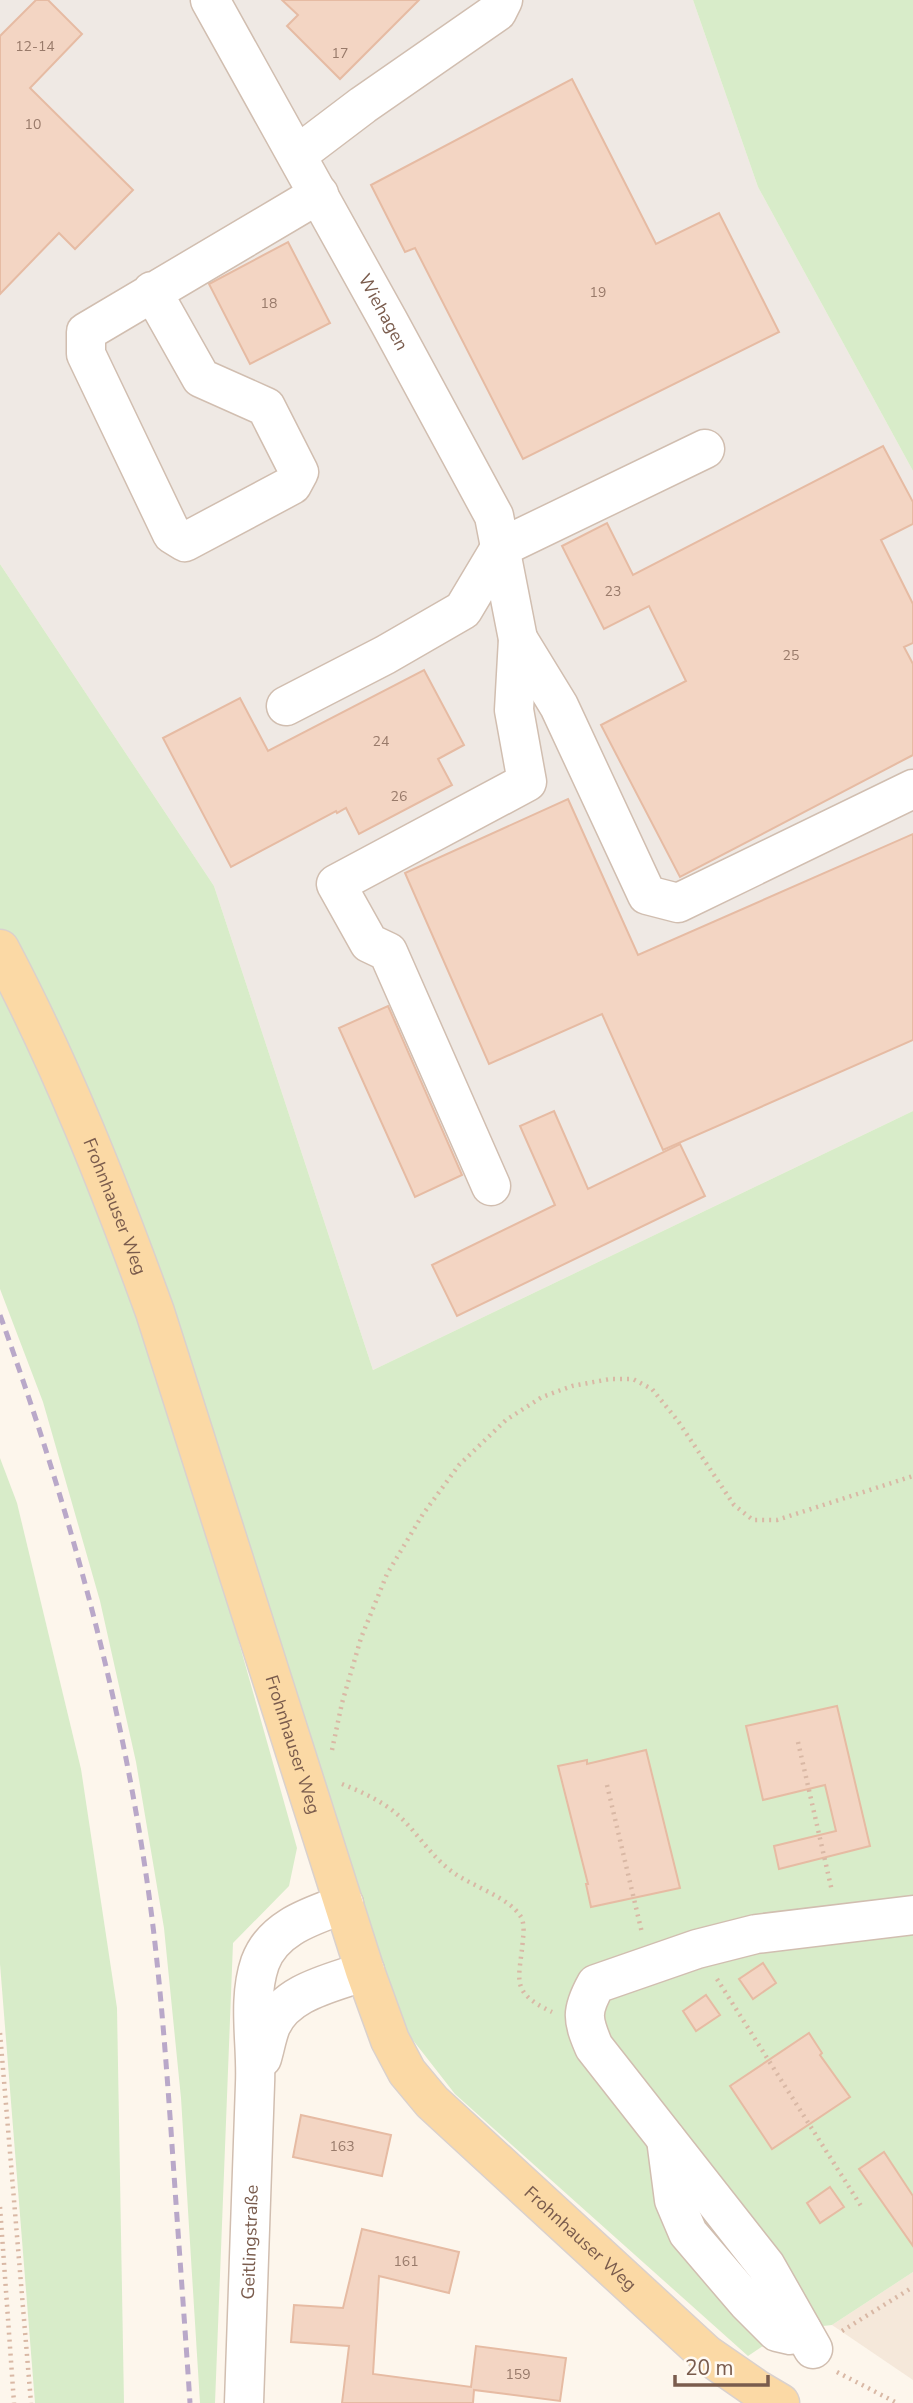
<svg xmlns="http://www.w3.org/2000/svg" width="913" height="2403" viewBox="0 0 913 2403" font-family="'Nunito Sans',sans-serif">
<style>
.residential{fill:#f5e8da}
.industrial{fill:#efe9e4}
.green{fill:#d8ecc9}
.building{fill:#f3d5c3;stroke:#e6bba3;stroke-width:2}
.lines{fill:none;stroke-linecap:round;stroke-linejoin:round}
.minor-casing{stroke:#d1beb0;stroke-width:41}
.major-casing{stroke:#dad1cd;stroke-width:41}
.path{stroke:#d9b8a5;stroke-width:4.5;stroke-dasharray:2 5;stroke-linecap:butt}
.minor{stroke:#fff;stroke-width:38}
.major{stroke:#fbd9a5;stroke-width:38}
.rail{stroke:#b9a8c9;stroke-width:5;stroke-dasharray:10 7;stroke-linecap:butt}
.labels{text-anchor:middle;stroke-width:5;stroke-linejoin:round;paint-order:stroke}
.number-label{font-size:14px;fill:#987a6a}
.street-label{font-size:18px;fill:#7a5c4d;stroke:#fffaf3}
</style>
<rect width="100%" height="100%" fill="#fdf6ec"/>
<polygon class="residential" points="913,2272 913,2380 832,2325"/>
<polygon class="industrial" points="0,0 693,0 758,187 913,471 913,1111 373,1370 214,886 0,564"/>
<g class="green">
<polygon points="693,0 913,0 913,471 758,187"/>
<polygon points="0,564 214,886 373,1370 913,1111 913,2272 832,2325 787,2330 748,2356 455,2094 398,2021 294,1704 238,1639 297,1848 289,1886 233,1943 215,2403 200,2403 181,2098 164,1928 136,1762 100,1601 43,1402 0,1289"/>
<polygon points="0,1458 17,1503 81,1769 117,2008 124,2403 35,2403 0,1964"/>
</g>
<g class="building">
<polygon points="36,0 48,0 82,34 30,88 133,190 75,249 59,233 0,294 0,36"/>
<polygon points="282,0 419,0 340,79 287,26 298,15"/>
<polygon points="572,79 656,244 719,213 779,332 523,459 415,248 405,252 371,185"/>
<polygon points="288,242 330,323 250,364 209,284"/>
<polygon points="883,446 913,502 913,524 881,540 913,604 913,643 904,647 913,664 913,755 680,877 601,725 686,681 649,606 604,629 562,546 607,523 633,575"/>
<polygon points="424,670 464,745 438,759 452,785 359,834 346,808 337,813 336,811 231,867 163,738 240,698 268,751"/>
<polygon points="568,799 638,955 913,834 913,1040 663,1150 602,1014 489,1064 405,873"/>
<polygon points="388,1006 462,1175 415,1197 339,1028"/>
<polygon points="554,1111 588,1189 680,1144 705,1196 457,1316 432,1265 555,1205 520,1126"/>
<polygon points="837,1706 870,1846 779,1869 774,1846 836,1831 825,1785 763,1800 746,1726"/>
<polygon points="646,1750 680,1888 591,1907 586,1884 588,1884 558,1766 587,1760 587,1764"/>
<polygon points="763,1963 776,1983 753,1999 739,1979"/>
<polygon points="706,1995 720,2015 696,2031 683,2011"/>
<polygon points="809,2033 822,2053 820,2055 850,2097 772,2149 730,2086"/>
<polygon points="301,2115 391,2135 382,2176 293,2157"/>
<polygon points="884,2152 913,2196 913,2246 859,2169"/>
<polygon points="830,2187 844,2207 820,2223 807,2203"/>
<polygon points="362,2229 459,2252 449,2293 379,2276 373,2374 471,2387 476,2346 566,2358 560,2401 474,2390 473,2403 342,2403 349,2346 291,2342 294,2305 343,2308"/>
</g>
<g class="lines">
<defs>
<g id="minor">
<path id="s1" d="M210,0L389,322L494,516L518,639L514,710L527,782L336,884L369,943L388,952L491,1186"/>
<polyline points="297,155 363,105 497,12 503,0"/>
<polyline points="152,291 201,378 266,407 299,472 292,485 185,542 172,534 86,354 86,332 319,194"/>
<polyline points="518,639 559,706 647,895 678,903 913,789"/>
<polyline points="286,706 385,655 463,610 500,548 705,449"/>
<path d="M262,2058C265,2048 267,2036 271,2026C286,1991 333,1983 365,1971"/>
<polyline points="666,2139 674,2200 688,2233 747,2302 777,2332 790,2335 802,2330"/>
<path d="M813,2349L766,2266L594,2047C582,2019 581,2011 596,1984L697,1949L756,1934L913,1915"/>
<path id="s2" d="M244,2403C248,2297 252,2191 255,2084C257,2045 247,2001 260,1963C273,1927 312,1916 344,1904"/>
</g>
<g id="major">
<path id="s3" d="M0,949C62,1066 110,1188 155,1312L365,1971L390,2040L407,2072L432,2102L706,2354L758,2390L780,2403"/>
</g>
</defs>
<use href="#minor" class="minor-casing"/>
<use href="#major" class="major-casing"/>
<g class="path">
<polyline points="798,1742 832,1891"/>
<polyline points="332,1750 342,1703 361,1638 387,1574 423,1514 459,1465 506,1420 542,1397 572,1386 610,1379 633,1379 652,1389 678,1421 734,1505 753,1520 777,1520 913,1476"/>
<path d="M342,1784C362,1792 382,1801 398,1815C418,1833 431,1857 454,1873C472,1886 510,1898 521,1917C524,1922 524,1932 523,1938C520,1980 508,1991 552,2012"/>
<polyline points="607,1785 642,1933"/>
<polyline points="717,1979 861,2206"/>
<polyline points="0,2033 31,2403"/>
<polyline points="0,2207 14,2403"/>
<polyline points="842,2331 913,2287"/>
<polyline points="837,2372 897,2403"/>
</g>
<use href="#minor" class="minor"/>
<use href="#major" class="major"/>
<path class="rail" d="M0,1315C66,1498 119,1687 147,1881C159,1964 165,2047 171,2130C177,2221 184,2312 190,2403"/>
</g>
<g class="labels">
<g class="number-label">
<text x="35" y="51">12-14</text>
<text x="340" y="58">17</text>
<text x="33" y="129">10</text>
<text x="598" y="297">19</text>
<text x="269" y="308">18</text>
<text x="613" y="596">23</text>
<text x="791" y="660">25</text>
<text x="381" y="746">24</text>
<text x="399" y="801">26</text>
<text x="342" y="2151">163</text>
<text x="406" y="2266">161</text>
<text x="518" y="2379">159</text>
</g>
<g class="street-label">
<text dy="6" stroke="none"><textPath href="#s1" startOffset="357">Wiehagen</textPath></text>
<text dy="6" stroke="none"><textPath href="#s3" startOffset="282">Frohnhauser Weg</textPath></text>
<text dy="6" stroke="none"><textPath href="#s3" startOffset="849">Frohnhauser Weg</textPath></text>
<text dy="6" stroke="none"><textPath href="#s3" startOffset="1437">Frohnhauser Weg</textPath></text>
<text dy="6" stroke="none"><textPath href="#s2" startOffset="161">Geitlingstraße</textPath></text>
</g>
</g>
<path d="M675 2375v10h93v-10" fill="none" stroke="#7a5c4d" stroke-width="3.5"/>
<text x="685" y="2375" font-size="21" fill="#7a5c4d" stroke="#fffaf3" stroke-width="5" paint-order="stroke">20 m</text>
</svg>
